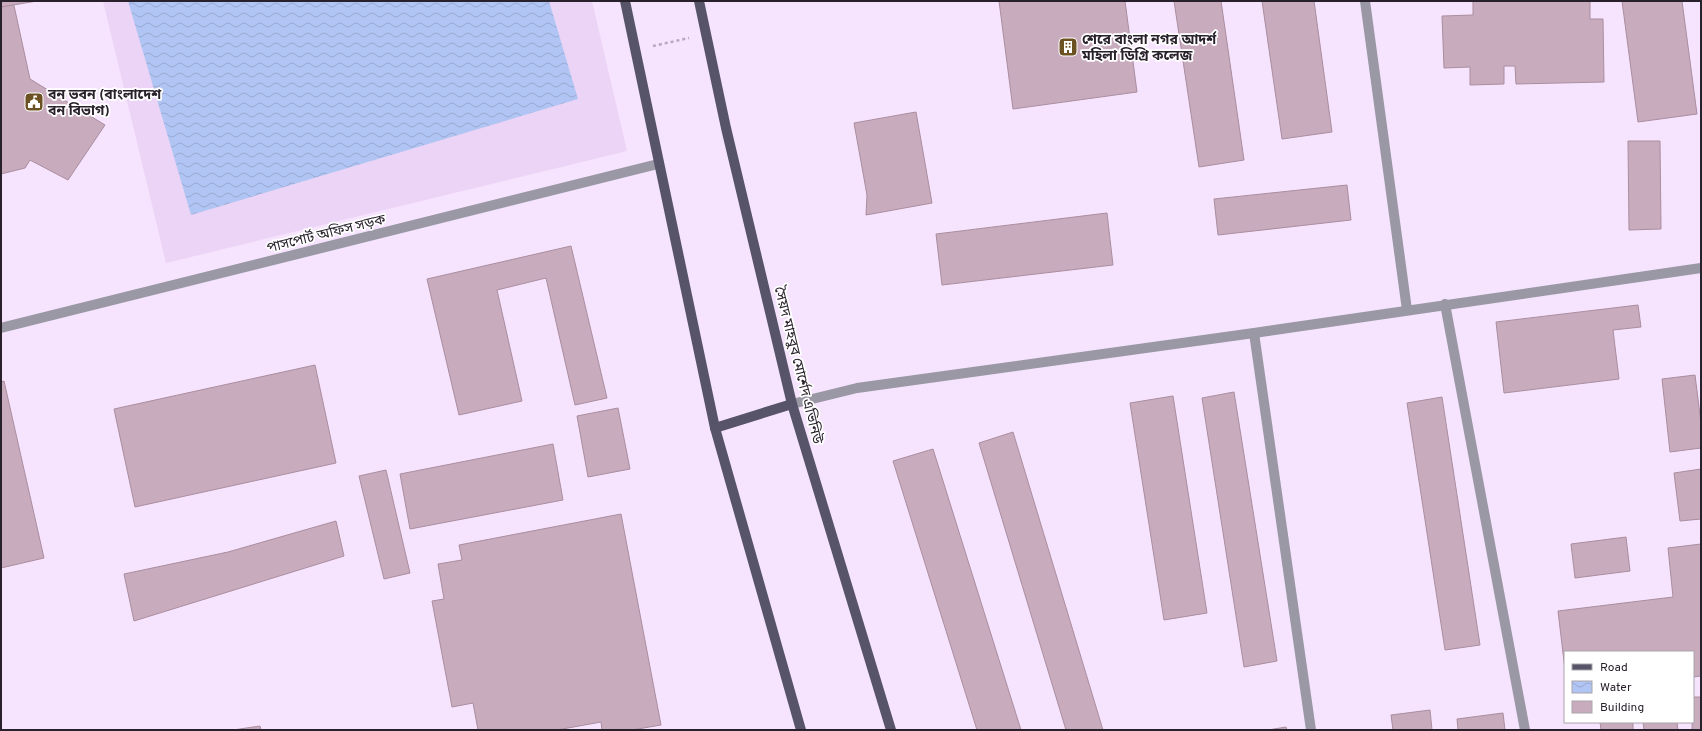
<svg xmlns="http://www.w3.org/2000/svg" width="1702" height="731" viewBox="0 0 1702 731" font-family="Overpass,'Noto Sans Bengali',sans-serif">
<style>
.built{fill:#ebd4f5}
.water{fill:url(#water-waves)}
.building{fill:#c8abbd;stroke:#aa8e9f}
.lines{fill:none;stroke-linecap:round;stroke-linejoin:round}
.path{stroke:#b7a7bd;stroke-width:2.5;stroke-dasharray:3 3;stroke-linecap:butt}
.minor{stroke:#9998a4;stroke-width:10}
.major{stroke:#575469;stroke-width:10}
.labels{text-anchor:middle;stroke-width:3.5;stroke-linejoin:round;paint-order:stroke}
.poi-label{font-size:14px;font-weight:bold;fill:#28212b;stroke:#fff;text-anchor:start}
.street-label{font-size:14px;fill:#28212b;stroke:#fff}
</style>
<defs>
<pattern id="water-waves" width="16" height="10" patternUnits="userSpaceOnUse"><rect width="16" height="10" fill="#b1c5f4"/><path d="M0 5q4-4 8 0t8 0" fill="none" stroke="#98a9d1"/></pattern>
</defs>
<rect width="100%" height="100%" fill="#f6e3fe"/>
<polygon class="built" points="103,1 592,1 627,151 166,263"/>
<polygon class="water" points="128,1 549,1 578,99 191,215"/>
<g class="building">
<polygon points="1,1 13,1 30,79 105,125 68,180 30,160 25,168 1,174"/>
<polygon points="1,1 37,1 1,7"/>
<polygon points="999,1 1125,1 1137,92 1013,109"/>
<polygon points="1174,1 1221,1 1244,160 1199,167"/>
<polygon points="1262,1 1314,1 1332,132 1282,139"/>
<polygon points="1473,1 1590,1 1590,19 1603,19 1604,82 1516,84 1515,66 1504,66 1504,84 1470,85 1470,67 1444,68 1442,16 1473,15"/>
<polygon points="1622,1 1682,1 1697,114 1638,122"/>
<polygon points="916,112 932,203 866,215 867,195 854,123"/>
<polygon points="1628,141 1660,141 1661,229 1629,230"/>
<polygon points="1347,185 1351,220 1218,235 1214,199"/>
<polygon points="1107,213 1113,265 942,285 936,234"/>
<polygon points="571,246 607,398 575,405 546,278 497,290 522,401 459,415 427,279"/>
<polygon points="1638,305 1641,327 1613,330 1619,379 1504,393 1496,322"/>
<polygon points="315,365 336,463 135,507 114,409"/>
<polygon points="1695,375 1701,423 1701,448 1670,452 1662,379"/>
<polygon points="4,381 44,558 1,568 1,382"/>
<polygon points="1234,392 1277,661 1244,667 1202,398"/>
<polygon points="1173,396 1207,613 1164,620 1130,403"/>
<polygon points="1442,397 1480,645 1445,650 1407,403"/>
<polygon points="618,408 630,469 588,477 577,416"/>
<polygon points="1013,432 1103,730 1066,730 979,443"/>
<polygon points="553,444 563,500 410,529 400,474"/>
<polygon points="933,449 1021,730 977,730 893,461"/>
<polygon points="1701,469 1701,519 1680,521 1674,473"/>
<polygon points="386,470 410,573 384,579 359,476"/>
<polygon points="621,514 661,725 632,730 602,730 601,722 557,730 478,730 473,703 452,707 432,601 444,599 438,564 462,560 459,545"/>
<polygon points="336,521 344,556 134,621 124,574 228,552"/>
<polygon points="1626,537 1630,571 1575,578 1571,544"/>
<polygon points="1701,544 1701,676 1693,677 1693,652 1565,652 1565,670 1558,611 1673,597 1668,548"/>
<polygon points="1693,697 1701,697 1701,730 1692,730"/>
<polygon points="1430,710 1432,730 1393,730 1391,715"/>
<polygon points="1503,713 1505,730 1458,730 1457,719"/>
<polygon points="1600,722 1633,722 1633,730 1601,730"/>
<polygon points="1643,722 1677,722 1678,730 1644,730"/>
<polygon points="260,726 261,730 233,730"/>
<polygon points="1286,727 1287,730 1268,730"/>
</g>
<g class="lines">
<polyline class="path" points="653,46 689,38"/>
<g class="minor">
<polyline points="1365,1 1407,310"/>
<polyline points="1445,304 1525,730"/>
<polyline points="1,328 658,164"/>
<polyline points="1254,333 1311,730"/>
<polyline points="792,404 857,388 1254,333 1701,268"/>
</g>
<g class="major">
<polyline points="625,1 715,428 801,730"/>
<polyline points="699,1 726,128 792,404 891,730"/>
<polyline points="715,428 792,404"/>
</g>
</g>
<defs>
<symbol id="building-square" viewBox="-11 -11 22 22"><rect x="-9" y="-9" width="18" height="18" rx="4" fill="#6c5123" stroke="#fff"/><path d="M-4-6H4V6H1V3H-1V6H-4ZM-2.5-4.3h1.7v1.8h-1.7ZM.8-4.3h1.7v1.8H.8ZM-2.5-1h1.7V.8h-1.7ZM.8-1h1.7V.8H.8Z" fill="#fff"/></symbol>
<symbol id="civic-square" viewBox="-11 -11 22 22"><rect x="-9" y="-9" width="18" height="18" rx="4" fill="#6c5123" stroke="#fff"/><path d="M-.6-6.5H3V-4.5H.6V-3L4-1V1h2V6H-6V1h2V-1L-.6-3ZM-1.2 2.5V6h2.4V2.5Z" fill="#fff"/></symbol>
</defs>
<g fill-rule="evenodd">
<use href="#building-square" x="1057" y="36" width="22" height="22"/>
<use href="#civic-square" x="23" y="91" width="22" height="22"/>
</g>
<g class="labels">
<g class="poi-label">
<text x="1082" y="44">শেরে বাংলা নগর আদর্শ<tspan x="1082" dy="16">মহিলা ডিগ্রি কলেজ</tspan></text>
<text x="48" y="99">বন ভবন (বাংলাদেশ<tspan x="48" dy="16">বন বিভাগ)</tspan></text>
</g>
<g class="street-label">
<text transform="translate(326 233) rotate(-14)" y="5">পাসপোর্ট অফিস সড়ক</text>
<text transform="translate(799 365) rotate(76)" y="5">সৈয়দ মাহবুব মোর্শেদ এভিনিউ</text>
</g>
</g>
<rect width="1702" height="731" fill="none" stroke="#28212b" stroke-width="4"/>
<rect x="1564" y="651" width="130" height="72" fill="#ffffff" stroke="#a9a6aa"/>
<rect x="1572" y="664" width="20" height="6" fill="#575469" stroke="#a9a6aa"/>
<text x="1600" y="671" font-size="12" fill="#28212b">Road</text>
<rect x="1572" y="681" width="20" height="12" fill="url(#water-waves)" stroke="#a9a6aa"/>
<text x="1600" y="691" font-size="12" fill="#28212b">Water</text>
<rect x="1572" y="701" width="20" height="12" fill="#c8abbd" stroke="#a9a6aa"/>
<text x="1600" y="711" font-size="12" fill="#28212b">Building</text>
</svg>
